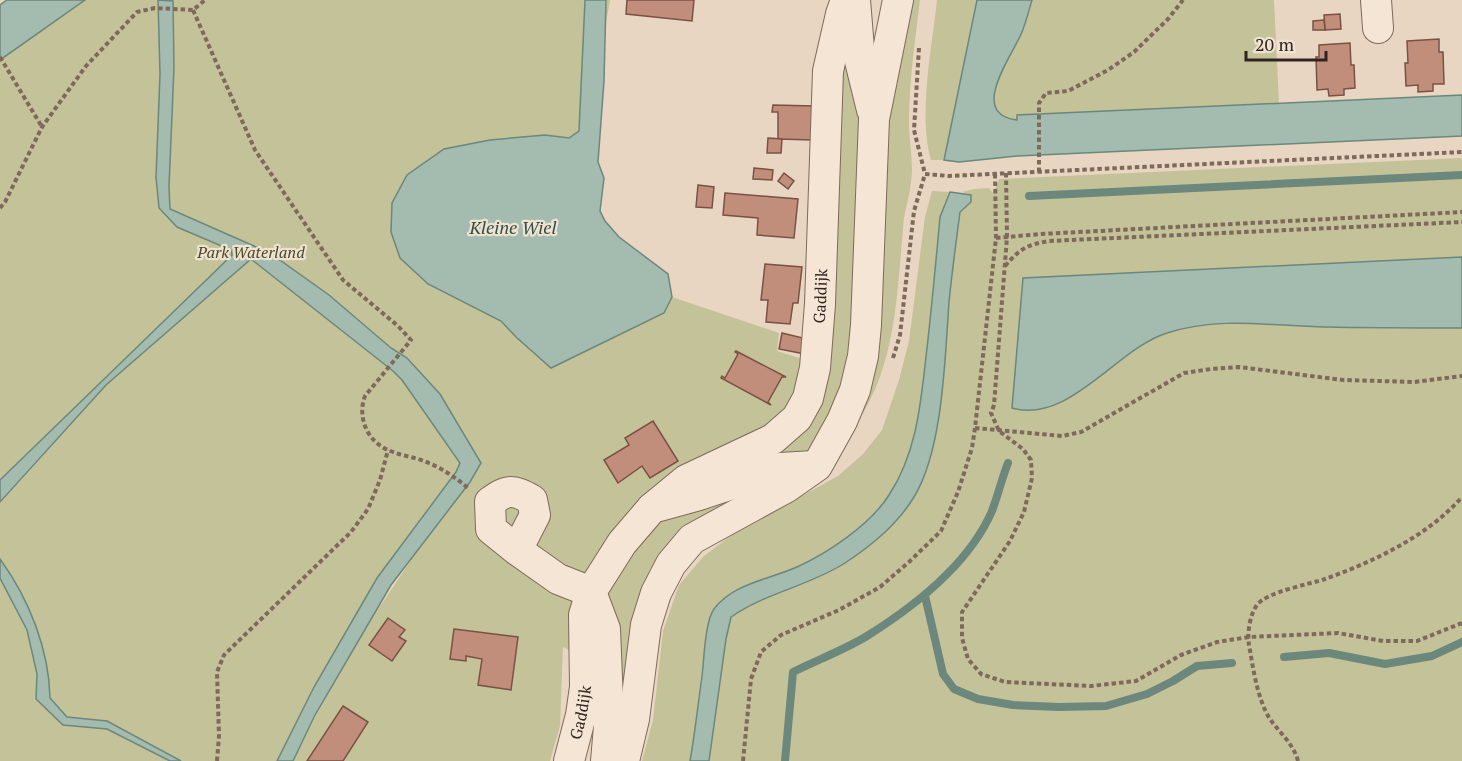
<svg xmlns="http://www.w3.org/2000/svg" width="1462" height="761" viewBox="0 0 1462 761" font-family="'PT Serif',serif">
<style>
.green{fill:#c4c298}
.water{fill:#a4bbb0;stroke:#6c877c;stroke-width:1.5}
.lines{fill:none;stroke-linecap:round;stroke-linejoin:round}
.stream{stroke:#6c877c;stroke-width:8}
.building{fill:#c18e7c;stroke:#7b5144;stroke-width:1.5}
.minor-casing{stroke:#7f695c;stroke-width:32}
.path{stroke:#7f695c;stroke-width:4;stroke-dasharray:4.5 3;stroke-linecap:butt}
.minor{stroke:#f4e5d4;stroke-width:30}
.labels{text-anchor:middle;stroke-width:4.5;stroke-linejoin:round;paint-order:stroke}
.park-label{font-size:16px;font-style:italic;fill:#484b27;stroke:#f0e2d1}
.street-label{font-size:16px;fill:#31241e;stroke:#f0e2d1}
.water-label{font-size:18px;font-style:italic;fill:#2f4f47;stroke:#f0e2d1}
</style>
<rect width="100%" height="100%" fill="#e8d6c2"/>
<g class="green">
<polygon points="85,0 610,0 587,131 579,131 569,138 501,321 514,335 664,313 672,297 779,333 777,351 809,361 790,416 695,464 572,594 573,652 563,647 560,726 550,761 293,761 313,721 361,635 411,560 376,578 279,761 0,761 0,59"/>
<path d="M904,0H920C915,41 909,82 909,123C909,143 914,163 911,182C910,194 906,206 904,218C896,299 898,377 842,443L878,169Z"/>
<path d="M937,0H977L944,160H931C918,114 932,48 937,0Z"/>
<path d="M1032,0H1274L1279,103L1017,115V120C967,113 1012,56 1022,32C1026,22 1029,10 1032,0Z"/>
<polygon points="844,26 868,124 848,389 809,451 686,489 796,431"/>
<path d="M1462,158V257L1023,278L1066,400C1095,379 1132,346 1165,333C1216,314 1271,326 1324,327C1370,329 1416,328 1462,328V761H709L726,639L730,617C765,593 809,586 845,563C872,545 897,525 914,497C943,450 945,358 949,302C952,272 956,242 960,212L971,202V195L962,192L974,189L989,188L993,193L999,179Z"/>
<path d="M932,191L950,192L940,217C936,258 932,299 928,340C921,401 919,473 870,518C825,559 766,583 712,611C700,660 699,711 690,761H642L653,720L663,631L679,585L703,557L734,533L838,476L863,454L882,430L899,380L909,341L925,217Z"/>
<polygon points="785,472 691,530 615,761 607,590 656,517"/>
</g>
<g class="water">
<polygon points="7,0 85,0 0,60 0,5"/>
<polygon points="158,0 173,1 174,67 169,187 170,209 270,253 329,295 391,348 407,358 440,394 481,463 470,482 391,585 315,715 293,761 277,761 314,687 377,578 456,472 460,463 402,380 393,371 251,259 106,385 0,502 0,480 232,255 231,250 177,227 159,208 156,177 160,74"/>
<polygon points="585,0 606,0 604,81 598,162 604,178 600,211 605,221 619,237 668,274 672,297 664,313 551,368 516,337 501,321 428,284 400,258 391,232 392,203 407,175 444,149 490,140 545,135 569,138 579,131"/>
<path d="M977,0H1032C1029,10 1026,22 1022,32C1013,55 967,114 1017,120V115L1462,95V136L1017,156L959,162L944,160Z"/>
<path d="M950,192L971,195V202L960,212C956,242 952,272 949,302C945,358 943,450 914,497C897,525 872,545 845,563C809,586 765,593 731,617L726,639L709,761H690C695,733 698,704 702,676C704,660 705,621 714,609C732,584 770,579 797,567C828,553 871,524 889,495C918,451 921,399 927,348C932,304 936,261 940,217Z"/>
<path d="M1462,257V328C1416,328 1371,328 1325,327C1271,326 1220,316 1167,333C1116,349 1070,424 1012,408L1023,278Z"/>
<path d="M0,559C29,599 49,649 50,698L67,717L107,721L181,761H170L107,729L63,725L36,699L37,674L27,630L0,578Z"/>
</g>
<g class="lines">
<g class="stream">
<polyline points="1029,196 1462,175"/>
<polyline points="925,596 943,674 954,689 978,699 1013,705 1059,707 1106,706 1147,694 1173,681 1197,666 1232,663"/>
<polyline points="1284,657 1329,653 1385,664 1432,656 1462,642"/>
<path d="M785,761L793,672C817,660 844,650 867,636C915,606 969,564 992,511C998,495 1002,478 1008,463"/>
</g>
</g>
<g class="building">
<polygon points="627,0 694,0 692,21 626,14"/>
<polygon points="1340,14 1341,29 1325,30 1324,15"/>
<polygon points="1324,20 1325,30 1313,30 1313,21"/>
<polygon points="1439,39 1439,52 1443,52 1444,84 1433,84 1433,91 1418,92 1418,85 1406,86 1405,63 1408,63 1407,41"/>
<polygon points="1350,43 1351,65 1354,65 1355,88 1344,89 1344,95 1329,96 1328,89 1317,90 1316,57 1319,57 1319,45"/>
<polygon points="773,105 814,106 813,140 778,139 778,112 772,112"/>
<polygon points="768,138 782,139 781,153 767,153"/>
<polygon points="754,168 773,170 772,180 753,179"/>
<polygon points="784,173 794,181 788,189 778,181"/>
<polygon points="698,185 714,187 712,208 696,207"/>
<polygon points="725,193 798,199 794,238 757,235 758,218 723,215"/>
<polygon points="765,264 802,267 798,303 793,303 790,324 766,322 768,300 761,300"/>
<polygon points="782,333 807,339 805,354 779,349"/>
<polygon points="736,351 786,377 782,377 768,402 771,405 721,378 722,376 725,378 738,354 735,352"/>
<polygon points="653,421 678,461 650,478 642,466 618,483 604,460 629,445 625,438"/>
<polygon points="388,618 405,630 399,637 406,641 392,661 369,645"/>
<polygon points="454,629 518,637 511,690 478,685 482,659 466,656 466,661 450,659"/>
<polygon points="343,706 368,722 343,761 307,761"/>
</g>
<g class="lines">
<defs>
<g id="minor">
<polyline points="855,0 860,61 872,110"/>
<polyline points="1376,0 1378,28"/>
<path id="s1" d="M652,508L686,480L773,439L797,418L808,398L815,368L820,304L828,71L841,14L846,0"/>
<path d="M517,550L535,515L532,500C513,489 508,489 490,502L491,529L517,550L558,579L591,592"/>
<polyline points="591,592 605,629 609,726 606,761"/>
<path id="s2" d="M569,761L581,715L585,687L584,615L591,592L622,543L652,508L699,495L780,468L814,466"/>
<polyline points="624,761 634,719 646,625 656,593 671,564 692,539 787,487 817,466 842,421 855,390 863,356 866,325 874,119 898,0"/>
</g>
</defs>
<use href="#minor" class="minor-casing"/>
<g class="path">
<path d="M193,10L255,150L343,280L398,326L411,340L365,396C357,417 367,441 388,450C401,456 416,457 429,463C443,469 456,478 468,488"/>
<polyline points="919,48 914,130 925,174"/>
<polyline points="0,57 42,127"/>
<polyline points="1039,172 1039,103 1046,93 1068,91 1108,70 1134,52 1168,19 1183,0"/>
<polyline points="1006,173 1007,237 994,405 991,413 999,431 1023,449 1031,460 1032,478 1024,512 1010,541 962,612 962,638 968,659 981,674 1005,682 1091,686 1136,681 1181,655 1217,642 1249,637 1338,633 1383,641 1417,641 1462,623"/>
<polyline points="0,208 5,202 42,127 86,66 137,12 155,8 193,10 205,0"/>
<polyline points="996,238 1041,234 1462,212"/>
<path d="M1005,266C1020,249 1026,245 1049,241L1462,222"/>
<polyline points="893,358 900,335 914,211 925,174 949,176 1462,152"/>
<polyline points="975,428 1062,436 1081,432 1184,373 1211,369 1239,367 1343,380 1380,381 1414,382 1462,376"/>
<polyline points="217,761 219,736 217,672 224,655 351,532 368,509 380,480 388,450"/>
<polyline points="743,761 751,679 761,652 781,635 839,610 880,587 909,562 941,531 958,492 972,448 975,428 996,238 995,173"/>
<path d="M1298,761C1293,741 1274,729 1266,712C1256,691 1253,667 1249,645C1247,633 1250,614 1257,605C1266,592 1310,584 1325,579C1373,562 1428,536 1462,497"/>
</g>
<use href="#minor" class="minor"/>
</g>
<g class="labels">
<g class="park-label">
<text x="251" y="258">Park Waterland</text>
</g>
<g class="street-label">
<text dy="6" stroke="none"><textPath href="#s1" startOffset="298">Gaddijk</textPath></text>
<text dy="6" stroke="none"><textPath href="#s2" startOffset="50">Gaddijk</textPath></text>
</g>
<g class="water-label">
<text x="513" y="234">Kleine Wiel</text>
</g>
</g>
<path d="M1246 51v9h80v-9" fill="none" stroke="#31241e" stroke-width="3"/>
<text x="1255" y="51" font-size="18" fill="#31241e" stroke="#f0e2d1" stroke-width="4.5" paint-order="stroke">20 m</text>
</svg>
